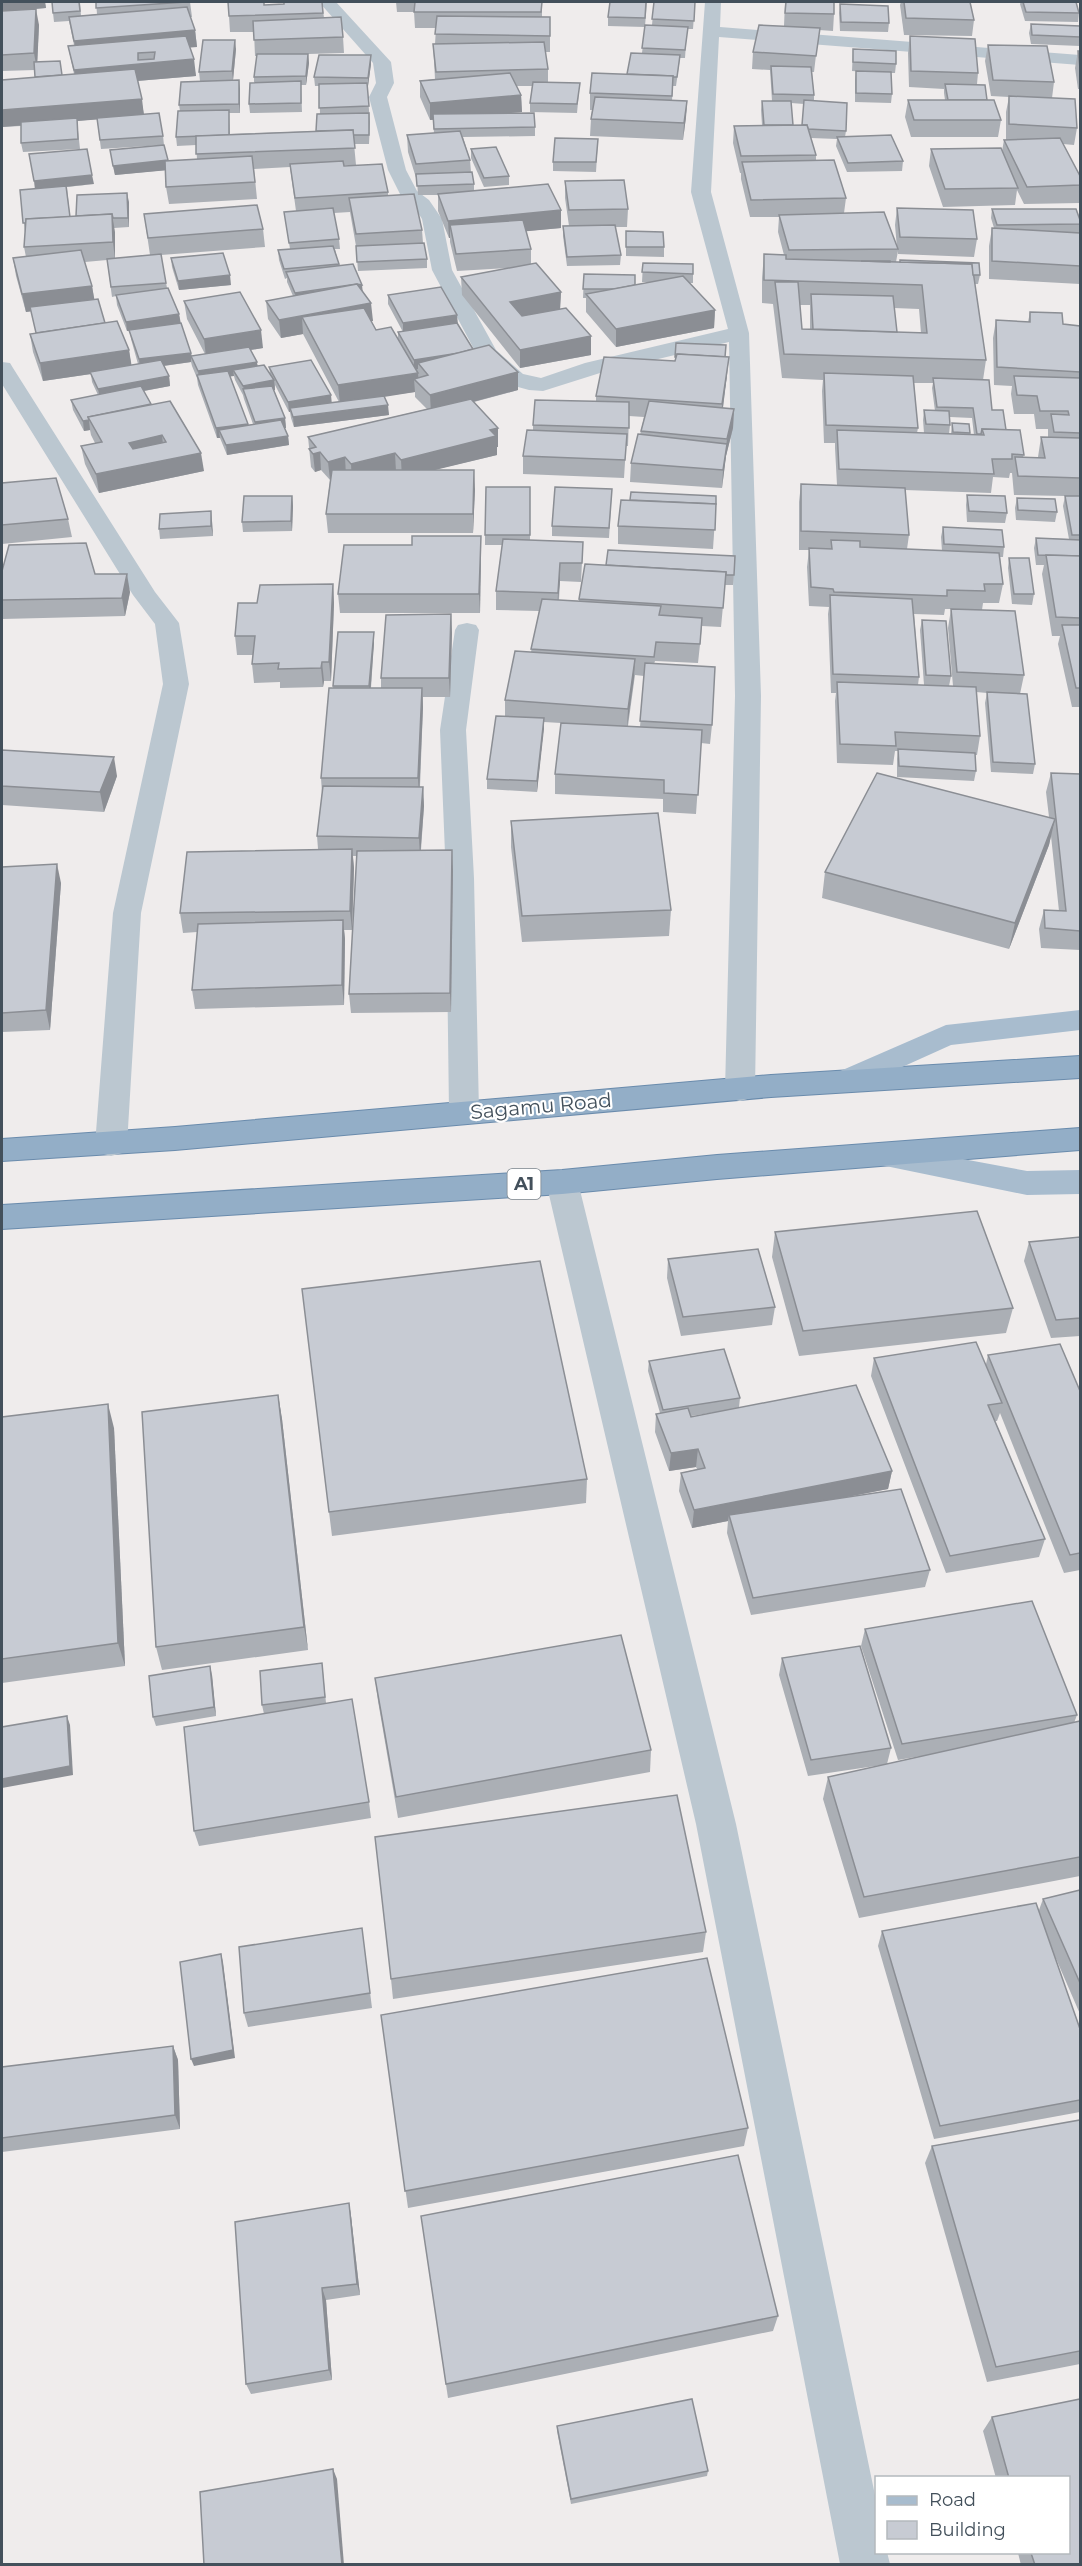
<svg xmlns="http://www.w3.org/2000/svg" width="1082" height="2566" viewBox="0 0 1082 2566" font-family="Montserrat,sans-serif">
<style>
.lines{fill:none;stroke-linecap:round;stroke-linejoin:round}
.trunk-casing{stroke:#6a8bac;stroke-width:2}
.minor{fill:#bbc7d0;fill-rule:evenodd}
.primary{fill:#a8bcce;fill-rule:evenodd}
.trunk{fill:#93aec7;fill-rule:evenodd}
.wall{fill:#abafb5;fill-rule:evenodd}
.shaded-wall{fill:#8b8e94}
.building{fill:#c7cbd3;stroke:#8b8e94;stroke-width:1.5;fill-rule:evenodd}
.labels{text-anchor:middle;stroke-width:4.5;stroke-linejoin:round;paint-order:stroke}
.shield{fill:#fff;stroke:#7b848c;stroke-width:1.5}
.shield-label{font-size:18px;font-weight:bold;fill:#43505b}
.street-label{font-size:20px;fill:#43505b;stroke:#fff}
</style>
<rect width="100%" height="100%" fill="#efecec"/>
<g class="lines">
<defs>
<g id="trunk">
<polygon points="1080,1056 1080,1078 771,1097 175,1150 2,1161 2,1139 175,1127 771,1075"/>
<polygon points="1080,1128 1080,1150 717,1179 562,1194 2,1229 2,1205 562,1170 717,1155"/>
</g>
</defs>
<use href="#trunk" class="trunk-casing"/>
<g class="minor">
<polygon points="319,2 336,2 391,62 394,83 387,97 406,170 417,191 429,200 442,219 452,270 496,350 523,374 541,378 585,363 728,329 691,192 705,2 721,2 720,27 1080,55 1080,65 719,37 711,192 749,333 761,696 755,1090 751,1098 740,1101 729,1098 725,1090 735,696 729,342 600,373 543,391 529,390 507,384 476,353 432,270 422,219 415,208 402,198 388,170 369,97 376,83 373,63"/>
<polygon points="2,362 10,363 13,368 155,592 179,623 189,684 141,913 127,1145 122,1153 111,1156 100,1153 95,1145 113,913 163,684 155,624 133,595 2,384"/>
<polygon points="467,623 476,625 479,630 466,730 474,878 479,1112 475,1120 464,1123 453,1120 449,1112 446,878 440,730 455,630 458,625"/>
<polygon points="562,1170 573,1174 578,1182 736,1824 876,2500 876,2552 887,2552 890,2564 840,2564 696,1824 546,1182 551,1174"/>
</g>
<g class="primary">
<polygon points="1080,1010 1080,1030 951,1045 849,1091 838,1088 834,1080 838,1072 946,1025"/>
<polygon points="882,1144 1027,1171 1080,1170 1080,1194 1027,1195 871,1163 866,1155 871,1147"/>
</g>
<use href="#trunk" class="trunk"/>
</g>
<g class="wall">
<path d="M2,2H45L46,8L29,9L39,25L37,62L62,75L74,74L68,46L74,45L69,21L54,22L53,13L80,2L81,16L97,14L96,2H190L192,17H190L195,30L197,47H190L196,76L137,81L144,114L163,136L164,145L168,161L197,159L196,145L177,146L176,137L180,111L179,105L200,81L199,72L236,49L233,80L240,89V113H229L230,134L316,131L320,114L319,86H315L314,77L371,55V64L368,86H367L370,122L369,144H354L356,165H344V166L388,192V195L422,230L423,243L427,259V268L358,271L356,246L350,212L334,213L339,239L340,249H335L339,266L362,285V291L373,321H371L376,330L398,339V332H403L388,304V295L458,325L473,349L518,372V390L474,402L498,428V447H497V455L433,470L475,489L473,533H328L326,514L330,480L321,470L315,472L311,467L308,437L427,409L415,397V392L384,396L389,415L294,427L291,418L290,412H289L275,385V390H274L285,418L286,428H285L288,436L289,445L227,455L220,438H217L198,385L197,378L192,366L191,362L164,366L169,376L170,386L144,391L151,404L204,471L99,493L85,464L81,446L95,443L91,435L90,430L84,431L73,410L71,400L98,395L92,382L91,374L43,381L33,352L30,334L36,333L31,311L26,312L16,276L13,258L26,257L24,247L25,233L20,190L94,184L67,187L70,217H76L129,202V227L114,228L115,258L150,255L144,214L263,229L265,247L161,255L167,288L179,314L180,323L192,356L205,354L187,319L184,301L263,348L251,350L258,366L270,373L269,367L331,403L339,402L303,334L281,338L268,319L266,301L293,296L287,282V278L285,279L279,260L278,250L290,249L284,212L296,211L290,167L254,169L257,199L169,204L166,187V170L115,175L110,150L163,145L101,149L97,119L77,121L80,149L23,152L21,143V126L2,127L35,77V70L2,71ZM107,260L112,297L116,296L117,305L127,331H130L131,339L138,364L131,365L129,350L105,323L94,299L92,286L85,262ZM230,376H234L235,380L243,395L244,399L253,424L248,425Z"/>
<polygon points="322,2 324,18 343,37 344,53 308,54 309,63 306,85 301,85 302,112 250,113 249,104 254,83 254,77 257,56 255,56 254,32 230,32 229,16 265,5"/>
<polygon points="396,2 542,2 542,17 550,17 550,52 545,52 548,69 548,83 579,92 577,113 530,112 530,103 532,86 517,86 521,95 522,112 508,113 535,127 535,136 463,137 470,160 471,172 474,184 474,191 561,228 526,231 531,249 531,264 561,292 560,309 591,336 591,355 520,368 462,295 461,277 508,268 457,271 450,242 450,238 449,238 438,211 438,195 418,195 417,181 408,152 407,135 434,133 433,120 430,120 420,97 420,81 435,79 433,44 435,44 436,28 415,28 414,12 397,12"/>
<polygon points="647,2 645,26 652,25 654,3 648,3 649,2 695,2 693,29 687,29 685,58 680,58 676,86 673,86 672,100 687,101 686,117 683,140 590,136 591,119 592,110 590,110 590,93 627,74 642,53 645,27 608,26 608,17"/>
<path d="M785,2H834V14L833,31L819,30L814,72H812L814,95V101L846,131L845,137L903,161L902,171L847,172L836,146L837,139L811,138L816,155V160L846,198L844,213L897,248L895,225L897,208L977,239L974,257L898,254V251L896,262L980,275L978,284H975L986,360L983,380L992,410L1024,455L1023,457H1038L1041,437H1048V429H1036L1034,414H1014L1011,394L1012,386L994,385L993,338L996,320L1028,322L1030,312L1063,324L1080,326V707H1072L1058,644L1060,636H1052L1042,574L1044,565H1036L1034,548L1036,538L1069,539L1063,506L1065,496L1014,495L1012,473H1010L1009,478L993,477L991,493L905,490L909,535L907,549L942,551L941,537L943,527L1004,547L1003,557H1000L1003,584L999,603H983L982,610L1024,675L1020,694L1035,764L1033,774L991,772L985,703L987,693L976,692L980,736L977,755H975L976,771L974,781L897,777V759L898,751H895L893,765L837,763L835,701L836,693H831L828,614L829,607L809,606L807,567L809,550H799V502L801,484L837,485L835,448V443H824L822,391L823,380L782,378L773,304L762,303V278L764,254L784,255L778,232L779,217H750L741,179V173H740L733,143L734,126L762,125L761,110L762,101H772L770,70L752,69L753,52L784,26ZM791,103L804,104L802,125H793ZM800,305H810V329H802ZM894,308L919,309L921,333L897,332ZM914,383H933L932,388L935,411L924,410L923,420L924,433H917L918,428ZM950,417L972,418L974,435H970V433L952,423L951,434H949L950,425ZM945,609H964H951L948,628L953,686L918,685L919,677L914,614L944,615Z"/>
<polygon points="901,2 970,2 974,20 972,36 904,35 900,5"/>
<polygon points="1021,2 1076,2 1079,13 1078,22 1025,21 1020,4"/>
<polygon points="840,4 889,23 888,32 840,31 839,13"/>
<polygon points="1031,24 1080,26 1080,46 1031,44 1029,33"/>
<polygon points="910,36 978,73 977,84 1001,120 998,137 911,137 905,117 908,100 945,100 944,93 944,89 909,87 908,53"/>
<polygon points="988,45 1054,82 1052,98 1077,128 1074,145 1063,144 1080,176 1080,203 1024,204 1017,190 1015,205 943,207 929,166 931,149 1002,151 1004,140 1006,140 1006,112 1009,97 991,96 985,61"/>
<polygon points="853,49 896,64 895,73 891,73 892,94 891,103 855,102 855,80 856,71 866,72 852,71"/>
<polygon points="1078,51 1080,51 1080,89 1078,89 1075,68"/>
<polygon points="598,139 596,172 553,171 553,162"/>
<polygon points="471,149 509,176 509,185 484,187 471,158"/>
<polygon points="565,181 628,209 627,227 615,227 621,255 620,265 567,266 563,236 563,226 569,226 565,198"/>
<polygon points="992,209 1080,220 1080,284 989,279 989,246 992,228 994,228 991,218"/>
<polygon points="626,231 664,247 664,257 626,256"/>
<polygon points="171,258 231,285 179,290 172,267"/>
<polygon points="643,263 693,264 693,283 690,283 715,310 714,328 616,347 586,312 586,298 583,298 584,274 635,285 651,282 642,282"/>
<polygon points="676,343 725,357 727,375 723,408 734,409 733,428 726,456 722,488 630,482 631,463 640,435 641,431 644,417 629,416 628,446 626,446 624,478 523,474 523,456 533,430 533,425 596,401 596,396 675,361"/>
<polygon points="2,483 68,519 72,537 2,544"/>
<path d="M530,487V540L583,542L581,582L560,581L559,600L579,601V599L606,565L735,556L733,585H725L721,627L702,626L698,663L655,661L654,664L712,725L710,744L701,743L696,814L663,812V799L555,794V774L561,723L544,722L537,792L487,789V779L505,717V700L531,652L539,611L496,610V591L502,545H485V535ZM635,675L644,676L640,727L628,726Z"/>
<polygon points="612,489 609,538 552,536 552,526"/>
<polygon points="967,495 1007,513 1005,523 967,522 966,505"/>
<polygon points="292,496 293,506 292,531 243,532 242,522"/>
<polygon points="1017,498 1057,512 1055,522 1016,520 1015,508"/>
<polygon points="716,504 713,549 618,544 618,526"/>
<polygon points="212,521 213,536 160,539 159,529"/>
<polygon points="481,536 480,613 340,613 338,594 412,545"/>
<polygon points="1009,558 1034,594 1032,605 1012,604 1008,568"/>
<polygon points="2,571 95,574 130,592 125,616 2,619"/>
<polygon points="333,584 334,603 331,681 324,681 323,687 280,688 280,682 254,683 252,664 253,655 237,655 235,636 257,603"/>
<polygon points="451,614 452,633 450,697 423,697 423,707 420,787 423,787 424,806 421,850 453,870 451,1012 351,1013 349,994 357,856 353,856 354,868 352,930 344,930 345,939 344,1005 195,1009 192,990 197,932 183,933 180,913 318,849 317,836 322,793 321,778 333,688 338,632 374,642 371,688 381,688 381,678"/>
<polygon points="922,620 951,676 949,686 924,685 920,630"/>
<polygon points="2,750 117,776 104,812 2,805"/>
<polygon points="1051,773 1080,774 1080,950 1041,948 1039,929 1044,910 1059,911 1051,836 1049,845 1009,949 822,898 825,872 1049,817 1046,792"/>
<polygon points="511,821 671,910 669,936 522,942 511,847"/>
<polygon points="2,867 61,883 50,1030 2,1032"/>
<polygon points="775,1232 1013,1308 1006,1333 799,1356 772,1257"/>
<polygon points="1080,1237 1080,1336 1051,1338 1024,1261 1029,1242"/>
<polygon points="668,1259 775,1307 772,1325 681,1336 667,1278"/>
<polygon points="988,1355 1080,1391 1080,1570 1064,1573 1000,1413 997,1421 995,1421 1045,1539 1039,1557 946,1573 871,1376 874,1358 986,1364"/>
<path d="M649,1361L740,1398L739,1407L892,1471L888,1489L846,1497L930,1570L925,1587L751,1615L727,1533L728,1521L692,1528L679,1491L681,1473L697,1469L696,1467L669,1471L655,1432L656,1414L660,1413L648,1371ZM723,1411L691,1417V1416Z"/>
<polygon points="278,1395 282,1419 308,1650 162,1670 156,1647"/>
<polygon points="2,1417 114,1428 125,1666 2,1683"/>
<polygon points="587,1479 586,1503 332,1536 329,1512"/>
<polygon points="865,1629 1077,1715 1074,1723 1080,1721 1080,1876 859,1918 823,1799 828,1777 882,1765 808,1776 779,1675 782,1658 891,1748 887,1764 921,1756 898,1760 861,1646"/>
<polygon points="323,1672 326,1703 369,1802 371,1818 199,1846 194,1831 264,1714 262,1705"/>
<polygon points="212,1675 216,1716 156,1726 153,1717"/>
<polygon points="375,1678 651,1750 650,1772 398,1818 378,1701"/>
<polygon points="1080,1890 1080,2014 1054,1954 1080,2029 1080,2112 934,2139 878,1946 882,1931 1039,1910 1043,1899"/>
<polygon points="362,1928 372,2008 248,2027 244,2013"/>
<polygon points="706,1932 703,1952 393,1999 391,1979"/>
<polygon points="381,2015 748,2128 744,2146 408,2208"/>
<polygon points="173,2046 178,2060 180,2129 2,2152 2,2067"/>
<polygon points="1080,2120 1080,2364 987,2382 925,2163 932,2146"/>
<polygon points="349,2203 351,2216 360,2295 326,2300 332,2380 251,2394 246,2384"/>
<polygon points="421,2216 778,2316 773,2331 448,2398"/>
<polygon points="1080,2399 1080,2565 1021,2565 1018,2553 1068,2553 1068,2478 996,2478 983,2431 992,2417"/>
<polygon points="557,2426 708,2471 707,2476 571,2504 557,2431"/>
</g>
<g class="shaded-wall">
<polygon points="2,2 45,2 46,8 2,12"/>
<polygon points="36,9 39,25 37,70 34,53"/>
<polygon points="195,30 197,47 77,57 74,41"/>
<polygon points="235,40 236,49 233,80 232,71"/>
<polygon points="138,53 139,64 194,59 196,76 77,86 74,70"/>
<polygon points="308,54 309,63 306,85 306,76"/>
<polygon points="371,55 371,64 368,86 368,78"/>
<polygon points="239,80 240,89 240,113 239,104"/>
<polygon points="521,95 522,112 430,120 430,103"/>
<polygon points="142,99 144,116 77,121 80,149 77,121 2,127 2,110"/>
<polygon points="687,101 686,117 683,140 684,123"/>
<polygon points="168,160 169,170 115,175 113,166"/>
<polygon points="92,175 94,184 35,190 34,181"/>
<polygon points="127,193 129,202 129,227 128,218"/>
<polygon points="561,210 561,228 453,238 450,225 450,238 449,238 448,221"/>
<polygon points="112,214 115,232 115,260 113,242"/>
<polygon points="230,275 231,285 179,290 178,281"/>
<polygon points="362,285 363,294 296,303 295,293"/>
<polygon points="92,286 95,303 26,312 22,294"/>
<polygon points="561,292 560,310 510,320 510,302"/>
<polygon points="371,303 373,321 310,333 302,317 303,334 281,338 279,320"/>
<polygon points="715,310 714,328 616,347 616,329"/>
<polygon points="179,314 181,324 127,331 126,322"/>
<polygon points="457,315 458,325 403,333 403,323"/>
<polygon points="261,330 263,348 206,357 204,339"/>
<polygon points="591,336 591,355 520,368 520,350"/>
<polygon points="129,350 132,368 43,381 40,363"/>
<polygon points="474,351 418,363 418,369 414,370 414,360"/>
<polygon points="191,353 192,360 191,356 191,362 140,369 139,359"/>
<polygon points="729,357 727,375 721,422 722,404"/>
<polygon points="257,362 258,372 233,370 234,376 199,381 198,371"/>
<polygon points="518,372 518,390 431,413 430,395"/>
<polygon points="418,373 419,384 414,379 415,392 340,404 338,385"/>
<polygon points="169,376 170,386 100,399 98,389"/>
<polygon points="274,380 275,390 245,395 243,386"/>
<polygon points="331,395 332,405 290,408 290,412 289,412 288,402"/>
<polygon points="388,405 389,415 294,427 293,417"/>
<polygon points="734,409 733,428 726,456 722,488 723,470 727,439"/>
<polygon points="285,418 286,428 256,432 255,422"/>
<polygon points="89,420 90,430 84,431 83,421"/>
<polygon points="248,424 249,434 219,430 220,438 217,438 216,428"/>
<polygon points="498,428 498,447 497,447 497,455 402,478 401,460"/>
<polygon points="162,435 164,454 132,461 129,443"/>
<polygon points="288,436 289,445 227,455 226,445"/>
<polygon points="320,452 321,470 315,472 313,454"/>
<polygon points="201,453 204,471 99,493 96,474"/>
<polygon points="395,453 396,472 352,483 351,464"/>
<polygon points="345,457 346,476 330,480 328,462"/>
<polygon points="474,470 475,489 473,533 473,514"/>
<polygon points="292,496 293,506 292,531 291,521"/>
<polygon points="211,511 212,521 213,536 211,526"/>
<polygon points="481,536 481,555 480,613 479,594"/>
<polygon points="560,563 560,581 557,612 558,593"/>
<polygon points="127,574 130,592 125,616 122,598"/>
<polygon points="333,584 334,603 331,681 329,662"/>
<polygon points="451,614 452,633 450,697 449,678"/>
<polygon points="374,632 374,642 370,697 369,686"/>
<polygon points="635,659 634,678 627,728 628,709"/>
<polygon points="322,662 324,681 323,687 321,668"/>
<polygon points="422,688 423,707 419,797 418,778"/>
<polygon points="544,718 544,729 537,792 537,781"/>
<polygon points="114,757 117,776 104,812 100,792"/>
<polygon points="423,787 424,806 420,857 419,838"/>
<polygon points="1055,819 1049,845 1009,949 1015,923"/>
<polygon points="352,849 354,868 352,930 350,911"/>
<polygon points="452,850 453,870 451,1012 450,993"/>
<polygon points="57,864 61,883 50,1030 46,1010"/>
<polygon points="343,920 345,939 344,1005 342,985"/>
<polygon points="278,1395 282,1419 308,1650 304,1627"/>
<polygon points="108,1404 114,1428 125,1666 118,1643"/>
<polygon points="698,1449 696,1467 669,1471 671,1453"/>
<polygon points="892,1471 888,1489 730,1520 729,1515 728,1521 692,1528 694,1510"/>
<polygon points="210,1666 212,1675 216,1716 214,1707"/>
<polygon points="67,1716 70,1725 73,1775 2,1788 2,1779"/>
<polygon points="221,1954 223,1962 235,2058 194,2066 191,2059"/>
<polygon points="173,2046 178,2060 180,2129 175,2115"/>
<polygon points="349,2203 351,2216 360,2295 357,2284"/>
<polygon points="322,2288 326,2300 332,2380 329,2370"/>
<polygon points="333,2469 337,2479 344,2565 342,2565"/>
</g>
<g class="building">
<polygon points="52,2 79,2 80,11 53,13"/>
<polygon points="96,2 186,2 96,8"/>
<polygon points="228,2 264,2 264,5 284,4 284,2 322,2 323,13 229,16"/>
<polygon points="415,2 542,2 541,12 414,12"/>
<polygon points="610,2 646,2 645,18 608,17"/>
<polygon points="654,2 695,2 694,21 652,19"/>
<polygon points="786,2 834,2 834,14 785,13"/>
<polygon points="904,2 970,2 974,20 906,18"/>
<polygon points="1023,2 1076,2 1079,13 1026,12"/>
<polygon points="840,4 888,6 889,23 841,22"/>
<polygon points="187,7 195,30 74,41 69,17"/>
<polygon points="36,9 34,53 2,55 2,11"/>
<polygon points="437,16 550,17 550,36 435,34"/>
<polygon points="341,17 343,37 254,40 253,21"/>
<polygon points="1031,24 1080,26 1080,37 1032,35"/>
<polygon points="645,25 688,27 685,50 642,48"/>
<polygon points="759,25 820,28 816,56 753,52"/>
<path d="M186,36L194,59L74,70L68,46ZM155,52L154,59L138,60V53Z"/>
<polygon points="910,36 975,39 978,73 911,71"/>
<polygon points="203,40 235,40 232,71 199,72"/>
<polygon points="544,42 548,69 436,72 433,44"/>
<polygon points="988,45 1047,46 1054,82 993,80"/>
<polygon points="853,49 896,51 896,64 853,62"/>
<polygon points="1078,51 1080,51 1080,68"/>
<polygon points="631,53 680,55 677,77 673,77 673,76 627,74"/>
<polygon points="257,54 308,54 306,76 254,77"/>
<polygon points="319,55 371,55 368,78 314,77"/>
<polygon points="60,61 62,75 35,77 34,62"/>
<polygon points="771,66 811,67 814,95 773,94"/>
<polygon points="135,69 142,99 2,110 2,80"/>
<polygon points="856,71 891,72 892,94 856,93"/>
<polygon points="510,73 521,95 430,103 420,81"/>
<polygon points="592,73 673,76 672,96 590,93"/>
<polygon points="239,80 239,104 179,105 181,82"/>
<polygon points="301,81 301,103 249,104 250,83"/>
<polygon points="533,82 580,83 577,104 530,103"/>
<polygon points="367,83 369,106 319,108 319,84"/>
<polygon points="945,84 985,85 987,100 948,100"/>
<polygon points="1009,96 1075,99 1077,128 1009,124"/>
<polygon points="595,97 687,101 684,123 591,119"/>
<polygon points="804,100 847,103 846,131 808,129 807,125 802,125"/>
<polygon points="908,100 994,100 1001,120 914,120"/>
<polygon points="762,101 791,101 793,125 764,125"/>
<polygon points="229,110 229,135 176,137 178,111"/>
<polygon points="159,113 163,136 100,140 97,118"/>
<polygon points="369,113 369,135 353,135 353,130 316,131 317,114"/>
<polygon points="534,113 535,127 434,129 433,114"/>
<polygon points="77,118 78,139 21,143 21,122"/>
<polygon points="807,125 816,155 741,156 734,126"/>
<polygon points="353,130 355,148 196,154 196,136"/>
<polygon points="460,131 470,160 416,164 407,135"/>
<polygon points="891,135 903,161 848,163 837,137"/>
<polygon points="555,138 598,139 596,162 553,162"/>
<polygon points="1060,138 1080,176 1080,185 1027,187 1004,140"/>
<polygon points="164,145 168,160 113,166 110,150"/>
<polygon points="496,147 509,176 484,178 471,149"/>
<polygon points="1001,148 1018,188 945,189 931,149"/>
<polygon points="87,149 92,175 34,181 29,154"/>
<polygon points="252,156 255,182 166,187 165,161"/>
<polygon points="834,160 846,198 751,200 742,162"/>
<polygon points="343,161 344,166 382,164 388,192 295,198 290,164"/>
<polygon points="472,172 474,184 417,186 416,174"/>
<polygon points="624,180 628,209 569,210 565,181"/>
<polygon points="548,184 561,210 448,221 438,194"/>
<polygon points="66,186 70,217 26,219 26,223 23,223 20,190"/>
<polygon points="127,193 128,218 113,218 112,214 76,216 77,195"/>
<polygon points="414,194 422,230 356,234 349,198"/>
<polygon points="257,205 263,229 148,238 144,214"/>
<polygon points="333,208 339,239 289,243 284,212"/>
<polygon points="897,208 973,210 977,239 900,237"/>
<polygon points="992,209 1076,209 1080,220 1080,224 997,225"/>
<polygon points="884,212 898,249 789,250 779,215"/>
<polygon points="112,214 113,242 24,247 26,219"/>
<polygon points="523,220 531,249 456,254 450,225"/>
<polygon points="615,225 621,255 567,257 563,226"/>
<polygon points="992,228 1080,233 1080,266 992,261"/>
<polygon points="626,231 663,232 664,247 626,247"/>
<polygon points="424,243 427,259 357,262 356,246"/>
<polygon points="333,246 339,264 284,269 278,250"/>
<polygon points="81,250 92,286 22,294 13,258"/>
<polygon points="223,253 230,275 178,281 171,258"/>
<polygon points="161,254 166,283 111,287 107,259"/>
<polygon points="764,254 786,255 786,259 972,264 986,360 784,354 775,282 798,282 802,329 927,333 922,285 764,280"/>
<polygon points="900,260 979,263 980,275 973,275 972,264 900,262"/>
<polygon points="861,261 890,261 890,262"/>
<polygon points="536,263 561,292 510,302 522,316 566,308 591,336 520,350 461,277"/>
<polygon points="643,263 693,264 693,274 642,272"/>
<polygon points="353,264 362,285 357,284 295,293 286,272"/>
<polygon points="584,274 635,275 635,285 615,289 583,289"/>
<polygon points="683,276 715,310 616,329 586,294"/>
<polygon points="357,284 371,303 279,320 266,301"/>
<polygon points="441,287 457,315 403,323 388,295"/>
<polygon points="168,288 179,314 126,322 116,295"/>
<polygon points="240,292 261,330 204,339 184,301"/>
<polygon points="811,294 893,296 897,332 813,329"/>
<polygon points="98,299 105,323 36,333 30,307"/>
<polygon points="364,308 376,330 391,327 418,373 338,385 302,317"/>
<polygon points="1030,312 1062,313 1063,324 1080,326 1080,372 997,367 996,320 1030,322"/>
<polygon points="117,321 129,350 40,363 30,334"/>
<polygon points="181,323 191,353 139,359 129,330"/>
<polygon points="457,323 473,349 459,353 414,360 398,332"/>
<polygon points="676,343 726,345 725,357 677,354 676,357 675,357"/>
<polygon points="489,345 518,372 430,395 414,379 428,375 418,363"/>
<polygon points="249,347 257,362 198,371 191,356"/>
<polygon points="677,354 729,357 722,404 596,396 604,357 675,361"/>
<polygon points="161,360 169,376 98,389 90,372"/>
<polygon points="311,360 331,395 288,402 269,367"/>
<polygon points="264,365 274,380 243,386 233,370"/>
<polygon points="228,371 248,424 216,428 197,375"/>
<polygon points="824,373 913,376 918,428 826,425"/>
<polygon points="1014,376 1080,378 1080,433 1054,432 1051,414 1069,415 1068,411 1040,411 1037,396 1017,395"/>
<polygon points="933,378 989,380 992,410 1003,410 1006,430 982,429 981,434 977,434 973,408 937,407"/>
<polygon points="141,386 151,404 88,417 89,420 83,421 71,400"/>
<polygon points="272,386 285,418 255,422 243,389"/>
<polygon points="384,396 388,405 293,417 290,408"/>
<polygon points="471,399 498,428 490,430 496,436 401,460 395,453 351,464 345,457 328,462 320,452 313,454 309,449 316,447 308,437"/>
<polygon points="535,400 629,402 629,428 533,425"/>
<path d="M170,401L201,453L96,474L81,446L102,442L88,417ZM162,435L166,442L133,449L129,443Z"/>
<polygon points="649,401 734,409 727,439 641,431"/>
<polygon points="924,410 949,411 950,425 926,424"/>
<polygon points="281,420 288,436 226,445 219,430"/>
<polygon points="952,423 969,424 970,433 953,432"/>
<polygon points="982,429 1020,430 1024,455 1012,454 1012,459 992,459 994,474 839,469 837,430 984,435"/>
<polygon points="527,430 627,434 625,460 523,456"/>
<polygon points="638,434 727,444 723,470 631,463"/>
<polygon points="1041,437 1080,438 1080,478 1018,476 1015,457 1045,458"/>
<polygon points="332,470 474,470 473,514 326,514"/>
<polygon points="56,478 68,519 2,525 2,483"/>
<polygon points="801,484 905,488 909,535 801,531"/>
<polygon points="486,487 530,487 530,535 485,535"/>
<polygon points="555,487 612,489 609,528 552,526"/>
<polygon points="631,492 716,496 716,504 630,500"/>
<polygon points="967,495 1005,496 1007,513 969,511"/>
<polygon points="244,496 292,496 291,521 242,522"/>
<polygon points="1065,496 1080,496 1080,535 1072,535"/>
<polygon points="1017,498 1055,499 1057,512 1018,510"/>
<polygon points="621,500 716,504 715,530 618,526"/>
<polygon points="211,511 211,526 159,529 160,514"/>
<polygon points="943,527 1002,530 1004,547 944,544"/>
<polygon points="412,536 481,536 479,594 338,594 344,545 412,545"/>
<polygon points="1036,538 1080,540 1080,556 1038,555"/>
<polygon points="503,539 583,542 582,563 560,563 558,593 496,591"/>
<polygon points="831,540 860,541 860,547 999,553 1003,584 984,584 985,591 947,590 947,596 834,592 833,589 811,587 809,548 832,549"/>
<polygon points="86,543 95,574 127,574 122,598 2,600 2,571 9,545"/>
<polygon points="608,550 735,556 734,575 726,575 726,572 606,565"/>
<polygon points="1046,555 1080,556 1080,618 1056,617"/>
<polygon points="1009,558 1029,558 1034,594 1014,594"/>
<polygon points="585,564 726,572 723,608 579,599"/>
<polygon points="333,584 329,662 322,662 321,668 278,669 279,663 252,664 255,636 235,636 238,603 257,603 260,585"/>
<polygon points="830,595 912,599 919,677 833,674"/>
<polygon points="542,599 661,606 659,615 702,618 700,644 656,642 654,657 531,649"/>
<polygon points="951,609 1015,611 1024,675 957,672"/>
<polygon points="451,614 449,678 381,678 386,615"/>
<polygon points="922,620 946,621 951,676 926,675"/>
<polygon points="1062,625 1080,625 1080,688 1076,688"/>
<polygon points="338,632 374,632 369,686 333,686"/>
<polygon points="515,651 635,659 628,709 505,700"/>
<polygon points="645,663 715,667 712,725 640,721"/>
<polygon points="837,682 976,687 980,736 895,732 896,746 840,744"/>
<polygon points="329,688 422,688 418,778 321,778"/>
<polygon points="987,692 1027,694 1035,764 993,762"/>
<polygon points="496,716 544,718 537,781 487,779"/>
<polygon points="561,723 702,730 698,795 664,793 664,780 555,774"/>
<polygon points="898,749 975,753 976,771 899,766"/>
<polygon points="2,750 114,757 100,792 2,786"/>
<polygon points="877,773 1055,819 1015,923 825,872"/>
<polygon points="1051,773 1080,774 1080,931 1045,928 1044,910 1066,911"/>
<polygon points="323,786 423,787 419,838 317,836"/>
<polygon points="658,813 671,910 522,916 511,821"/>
<polygon points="352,849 350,911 180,913 187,852"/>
<polygon points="452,850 450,993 349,994 357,851"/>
<polygon points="57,864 46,1010 2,1013 2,867"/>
<polygon points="343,920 342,985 192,990 198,924"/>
<polygon points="977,1211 1013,1308 803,1331 775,1232"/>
<polygon points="1080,1237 1080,1318 1056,1320 1029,1242"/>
<polygon points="758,1249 775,1307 683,1317 668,1259"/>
<polygon points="540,1261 587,1479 329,1512 302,1289"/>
<polygon points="976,1342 1002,1403 988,1405 1045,1539 950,1556 874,1358"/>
<polygon points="1060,1344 1080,1391 1080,1553 1070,1555 988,1355"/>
<polygon points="724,1349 740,1398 663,1410 649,1361"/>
<polygon points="856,1385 892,1471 694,1510 681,1473 705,1468 698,1449 671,1453 656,1414 688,1408 691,1417"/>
<polygon points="278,1395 304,1627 156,1647 142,1412"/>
<polygon points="108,1404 118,1643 2,1659 2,1417"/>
<polygon points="901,1489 930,1570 753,1598 729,1515"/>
<polygon points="1032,1601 1077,1715 902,1744 865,1629"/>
<polygon points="621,1635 651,1750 396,1797 375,1678"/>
<polygon points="860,1646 891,1748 811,1760 782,1658"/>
<polygon points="322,1663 325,1697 262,1705 260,1671"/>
<polygon points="210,1666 214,1707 153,1717 149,1676"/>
<polygon points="352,1699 369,1802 194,1831 184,1727"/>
<polygon points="67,1716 70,1766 2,1779 2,1727"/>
<polygon points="1080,1721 1080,1857 864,1897 828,1777"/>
<polygon points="677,1795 706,1932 391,1979 375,1837"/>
<polygon points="1080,1890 1080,1983 1043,1899"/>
<polygon points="1036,1903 1080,2029 1080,2100 940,2126 882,1931"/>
<polygon points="362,1928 370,1993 244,2013 239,1947"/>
<polygon points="221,1954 233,2050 191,2059 180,1962"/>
<polygon points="707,1958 748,2128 405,2191 381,2015"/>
<polygon points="173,2046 175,2115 2,2138 2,2067"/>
<polygon points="1080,2120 1080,2351 996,2367 932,2146"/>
<polygon points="738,2155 778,2316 446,2384 421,2216"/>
<polygon points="349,2203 357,2284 322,2288 329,2370 246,2384 235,2222"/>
<polygon points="692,2399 708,2471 571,2499 557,2426"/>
<polygon points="1080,2399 1080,2565 1035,2565 1031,2553 1068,2553 1068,2478 1009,2478 992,2417"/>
<polygon points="333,2469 342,2565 204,2565 200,2492"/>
</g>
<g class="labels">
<rect class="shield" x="507.5" y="1169" width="33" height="30" rx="4.5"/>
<g class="shield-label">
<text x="524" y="1190">A1</text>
</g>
<g class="street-label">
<text transform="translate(541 1106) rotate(-5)" y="7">Sagamu Road</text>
</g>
</g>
<rect width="1082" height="2566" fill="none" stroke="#43505b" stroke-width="6"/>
<rect x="875" y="2476" width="195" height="78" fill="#ffffff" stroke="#b4b9bd" stroke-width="1.5"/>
<rect x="887" y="2496" width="30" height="9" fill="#a8bcce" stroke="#b4b9bd" stroke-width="1.5"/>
<text x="929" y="2506" font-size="18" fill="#43505b">Road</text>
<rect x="887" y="2521" width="30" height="18" fill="#c7cbd3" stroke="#b4b9bd" stroke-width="1.5"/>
<text x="929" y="2536" font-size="18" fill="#43505b">Building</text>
</svg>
